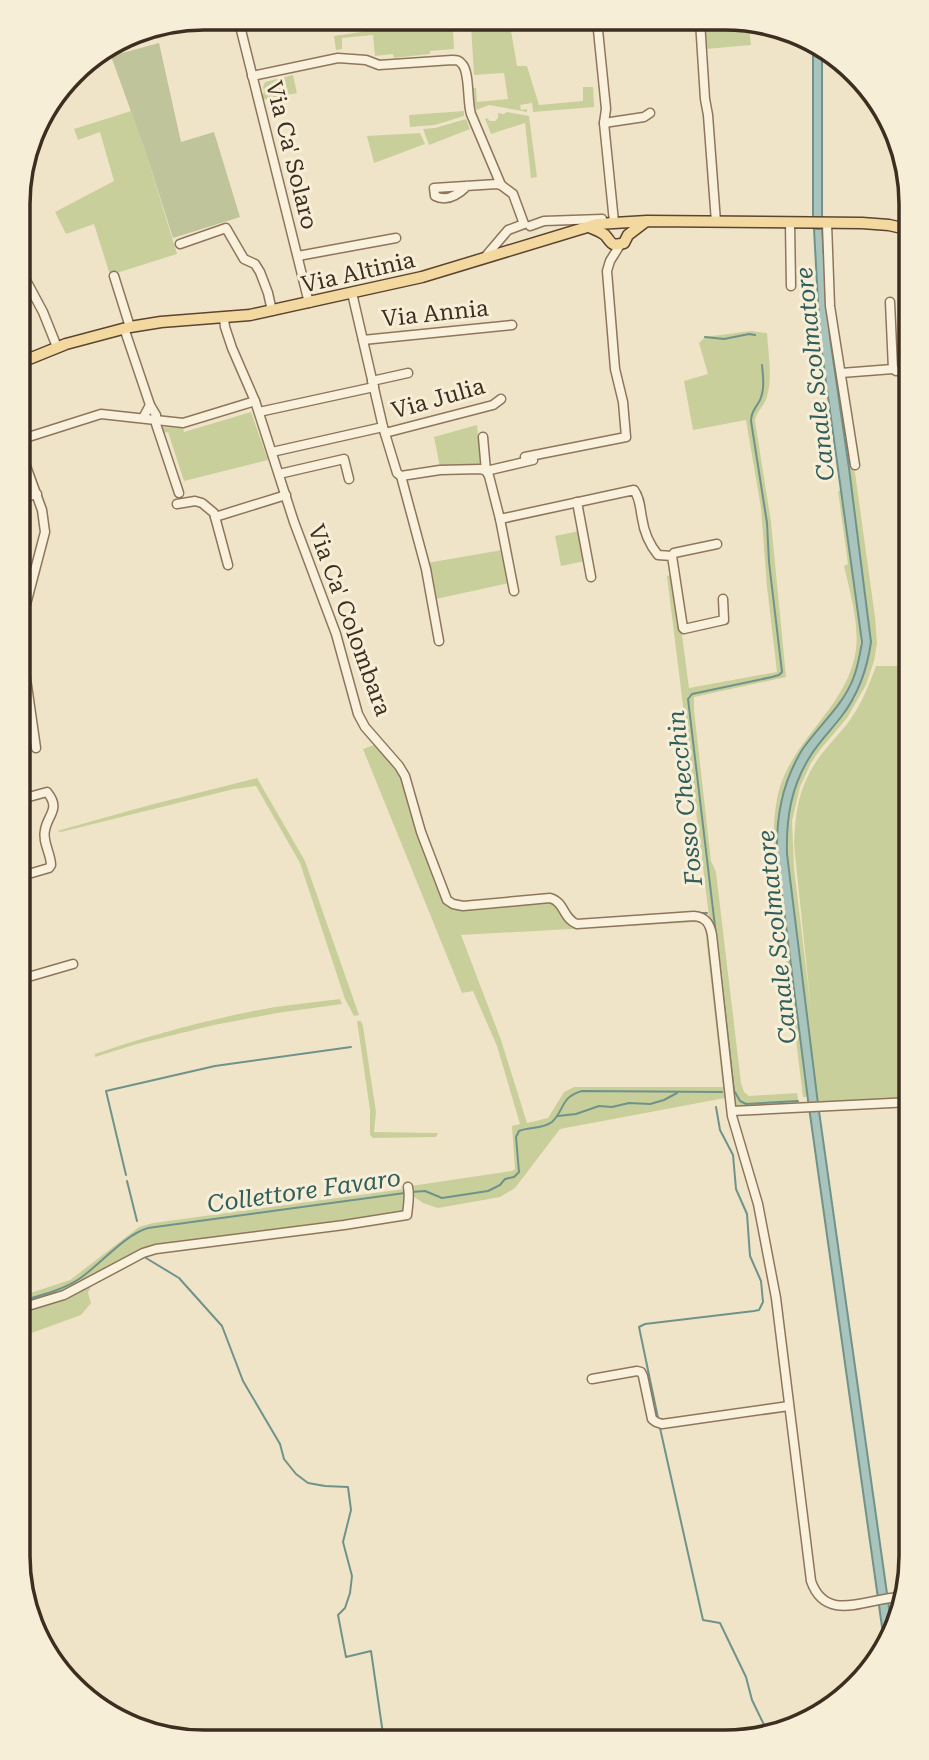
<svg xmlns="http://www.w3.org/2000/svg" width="929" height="1760" viewBox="0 0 929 1760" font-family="'Roboto Serif',serif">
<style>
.green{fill:#c9cf9b;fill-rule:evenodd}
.cemetery{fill:#bfc49a}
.water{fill:#a9c4bc;stroke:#6f938a;stroke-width:2}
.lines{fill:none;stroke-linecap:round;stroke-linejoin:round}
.stream{stroke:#6f938a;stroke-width:2}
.minor-casing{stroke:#8d765c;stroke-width:11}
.major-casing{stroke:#5b4430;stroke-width:13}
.minor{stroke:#faf1dc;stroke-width:8}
.major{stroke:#f3d9a0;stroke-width:10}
.labels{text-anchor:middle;stroke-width:6;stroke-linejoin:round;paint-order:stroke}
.street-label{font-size:23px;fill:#3d2e20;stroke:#f7eed8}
.water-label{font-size:24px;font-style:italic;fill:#2f5d5a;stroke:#f7eed8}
.rim{fill:none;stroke:#3d2e20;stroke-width:3.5}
</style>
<rect width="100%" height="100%" fill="#f0e4c8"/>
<g class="green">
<polygon points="448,19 509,19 517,66 527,66 539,105 583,101 583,87 593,87 594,107 533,112 532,103 520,105 521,110 527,109 527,112 489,105 476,110 474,103 473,88 476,88 477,102 508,99 504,73 474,75 471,26 453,28 454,49 430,51 430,54 394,58 393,54 375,56 373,35 342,38 342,49 336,50 334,36"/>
<polygon points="703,21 748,21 751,45 706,49"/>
<polygon points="293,75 297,93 262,100 261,95 264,93 263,87 265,82"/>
<polygon points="131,111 146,153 177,254 110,275 94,224 66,234 55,212 114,181 100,132 78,140 74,129"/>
<polygon points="464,111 464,116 435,125 410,127 409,115"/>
<polygon points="507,112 529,116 537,177 531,178 525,123 491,134 485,119 487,118 490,121 495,121 498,118 498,113 504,114"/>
<polygon points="466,119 470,129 429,145 423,129 435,128"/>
<polygon points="420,133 425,144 374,163 367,136"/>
<path d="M751,331L767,333C768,353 773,377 767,396C765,406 756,411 755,421L771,522L786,677L694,697V710L711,861L716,872L741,1083L744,1092L749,1096L797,1093L799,1105L740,1108L736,1105L733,1096L713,926L709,916L667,576L671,575L682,635L689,688L777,672L767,587L761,508L746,420L693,430L684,381L708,374L699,343L705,337Z"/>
<polygon points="251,412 268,460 184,481 168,432 164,433 162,427 183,428 184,432"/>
<polygon points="477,425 481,467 440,467 434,437"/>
<path d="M849,468L854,470L855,473L875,617L877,643L874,661L866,685L847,718L819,751L811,763L800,787L792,821L794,868L811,1009L794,844C795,820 797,797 808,776C818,754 836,739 850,720C862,703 869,685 876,666H911V1099L818,1104L787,854V816L790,800L795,786L812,753L855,698L862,682L871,642Z"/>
<path d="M841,490L860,622C864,667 850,691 822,725C812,738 801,750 794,765C779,795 776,823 777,855L807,1097H803C796,1040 789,984 782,927C777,885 769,842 777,799C788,740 847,710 856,650C859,622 850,592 844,566L848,564L838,491Z"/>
<polygon points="579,531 585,561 561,566 555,536"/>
<polygon points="502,550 509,583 436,599 427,563"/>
<path d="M377,744L401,772L449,905L552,900L561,909L566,921L572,926L702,919L709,928L727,1096L725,1098L560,1129L515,1188L500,1197L438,1208L423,1203L413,1196L411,1186L512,1171L515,1169L512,1126L520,1124L497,1046L473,991L462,993L363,749ZM698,922L702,923L705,928L723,1087H574L564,1092L548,1118L527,1123L501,1040L461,935Z"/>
<polygon points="257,778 305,861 359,1015 354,1016 345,999 300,863 256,786 234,789 61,832 57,831 150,805"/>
<path d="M340,999L342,1004L277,1013L214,1025L137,1044L95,1057V1054C153,1034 214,1018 275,1007C296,1004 318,1002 340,999Z"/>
<polygon points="357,1021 361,1021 363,1026 376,1112 374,1132 438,1133 436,1137 373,1138 370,1135 370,1110"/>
<polygon points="404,1189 406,1195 402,1213 399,1215 155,1248 87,1282 91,1286 88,1293 91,1303 81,1315 18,1338 18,1297 70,1280 139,1227 153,1223"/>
</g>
<polygon class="cemetery" points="159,43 181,142 214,132 240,217 173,238 146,153 111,56"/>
<g class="water">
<polygon points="813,47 822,51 822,219 813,219"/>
<path d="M814,229H822L830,338L849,468L871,642C867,670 859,694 841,717C831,730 819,742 811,755C791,786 786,818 787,854L818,1104L891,1622L884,1641L808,1100L777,855C776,817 782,783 802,750C818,726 842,707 853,679C858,667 860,654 862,642L820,339Z"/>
</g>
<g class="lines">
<g class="stream">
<polyline points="705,337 724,339 749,334 755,335"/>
<polyline points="415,798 427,837"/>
<polyline points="434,855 441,873"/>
<polyline points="698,913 707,913"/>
<path d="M716,935L688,699L692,694L772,677L779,675L782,672L769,562L767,523L751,421C751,411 756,408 760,400C765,389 763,376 762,365"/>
<polyline points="717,944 734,1091"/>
<polyline points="735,1092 740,1101 746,1104 798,1101"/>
<polyline points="558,1116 576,1114 599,1106 612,1107 629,1103 650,1104 664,1100 677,1093"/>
<polyline points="126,1175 106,1091 215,1066 351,1047"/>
<polyline points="127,1181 137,1221"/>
<path d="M411,1192L425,1191L442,1198L488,1191L500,1185L505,1179L514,1177L519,1172L516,1137L519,1131C529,1127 543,1129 552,1122C565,1110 560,1097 582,1091L722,1092"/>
<polyline points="146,1258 179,1278 222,1326 243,1381 280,1444 284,1459 296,1474 308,1483 325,1486 348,1487 351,1510 343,1542 352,1576 350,1593 345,1608 338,1615 346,1657 371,1651 384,1741"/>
<path d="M18,1302C38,1296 61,1291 79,1279C100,1265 124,1235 148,1228L405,1193"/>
<polyline points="658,1418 639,1327 645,1324 754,1311 759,1310 763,1302 761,1281 750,1256 747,1214 736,1189 733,1155 720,1130 716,1107"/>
<polyline points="660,1428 703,1620 720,1623 746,1677 752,1700 769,1735"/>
</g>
<defs>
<g id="minor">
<polyline points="238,18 309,303"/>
<polyline points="597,20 606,109 604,123 614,222"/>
<polyline points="700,21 705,99 708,115 716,222"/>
<path d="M252,76L338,58L366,60L379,65L452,60C457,60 459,60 462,64C470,72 467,102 471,114L501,185L513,194L524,224"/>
<polyline points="604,123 644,117 650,113"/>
<path d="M467,186C458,195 447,202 435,196L434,188L497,184L501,185"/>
<polyline points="790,223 791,286"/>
<polyline points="827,224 830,306 855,465"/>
<polyline points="530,226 544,221 602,219"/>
<polyline points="180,244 226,228 244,259 255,264 260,272 268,293 272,311"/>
<polyline points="19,250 21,271 43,312 57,347"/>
<polyline points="298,256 396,238"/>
<polyline points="485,257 508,230 524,224"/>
<polyline points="114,276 130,327"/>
<polyline points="352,293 383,427 397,473 401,476 440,470 481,469 486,471 489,476 500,519 514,591"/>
<polyline points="890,302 893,369 896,371 911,370"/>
<path d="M224,318L225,327L232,348L255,401L294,522L336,634L358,714L365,727L399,766L405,776L421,832L447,900L453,904L463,906L550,898C565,902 563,919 577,924L694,916C706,917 710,924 712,935L732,1116L758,1204L776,1298L811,1581C826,1624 867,1598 900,1597"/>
<polyline points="124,328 150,405"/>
<polyline points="363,340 512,325"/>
<polyline points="841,373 893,369"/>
<polyline points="372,381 408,373"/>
<polyline points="259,412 374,387"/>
<polyline points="143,418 150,405 156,415 156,424 179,493"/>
<polyline points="385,433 493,405 501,399"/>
<polyline points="483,437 486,471 533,460"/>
<polyline points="19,440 101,414 183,423 255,401"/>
<polyline points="272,452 383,427"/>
<polyline points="525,457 626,437 623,402 615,369 607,271 610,261 620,245"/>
<polyline points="279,474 344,459 349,479"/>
<polyline points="401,476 426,569 439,641"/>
<polyline points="19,499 37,494"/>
<polyline points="577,502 591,577"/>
<polyline points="177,504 195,501 202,503 214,513 228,565"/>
<polyline points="215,517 286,495"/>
<path d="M500,519L634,490C640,498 640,508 642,518C644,532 649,544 658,555L672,556L683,628L684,629L724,620L723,599"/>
<polyline points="672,556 674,553 717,544"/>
<polyline points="19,630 36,748"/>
<polyline points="19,631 45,532 42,510 19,447"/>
<path d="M18,877L49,868L51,865C51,854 42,841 45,830C48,814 61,809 47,792L18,800"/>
<polyline points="18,980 73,964"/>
<polyline points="732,1111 911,1102"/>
<path d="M18,1309L64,1295L143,1253L156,1249L344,1225L407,1215C408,1205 410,1197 408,1187"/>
<polyline points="592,1379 637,1371 641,1372 643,1376 652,1419 656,1422 662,1424 789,1406"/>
</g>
<g id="major">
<path d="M589,227C594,229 600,231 605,235C612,243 611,247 624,243L628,235L645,222"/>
<polyline points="19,363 66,344 130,327 161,322 250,315 422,277 597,224 647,221 862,223 889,225 911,230"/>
</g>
</defs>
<use href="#minor" class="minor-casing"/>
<use href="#major" class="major-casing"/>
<use href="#minor" class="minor"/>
<use href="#major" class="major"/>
</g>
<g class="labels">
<g class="street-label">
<text transform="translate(292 155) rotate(76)" y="8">Via Ca' Solaro</text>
<text transform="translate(358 272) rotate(-13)" y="8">Via Altinia</text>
<text transform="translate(435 313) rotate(-6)" y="8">Via Annia</text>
<text transform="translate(438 398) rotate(-16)" y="8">Via Julia</text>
<text transform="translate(350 620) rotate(70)" y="8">Via Ca' Colombara</text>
</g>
<g class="water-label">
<text transform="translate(815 374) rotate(-96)" y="8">Canale Scolmatore</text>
<text transform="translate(685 798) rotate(-96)" y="8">Fosso Checchin</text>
<text transform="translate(777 937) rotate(-96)" y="8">Canale Scolmatore</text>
<text transform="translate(304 1191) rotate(-8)" y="8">Collettore Favaro</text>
</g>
</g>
<path d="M0 0H929V1760H0ZM204 30H725A174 174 0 0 1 899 204V1556A174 174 0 0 1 725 1730H204A174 174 0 0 1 30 1556V204A174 174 0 0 1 204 30Z" fill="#f7eed8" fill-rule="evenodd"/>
<path class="rim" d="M204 30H725A174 174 0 0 1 899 204V1556A174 174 0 0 1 725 1730H204A174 174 0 0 1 30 1556V204A174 174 0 0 1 204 30Z"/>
</svg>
